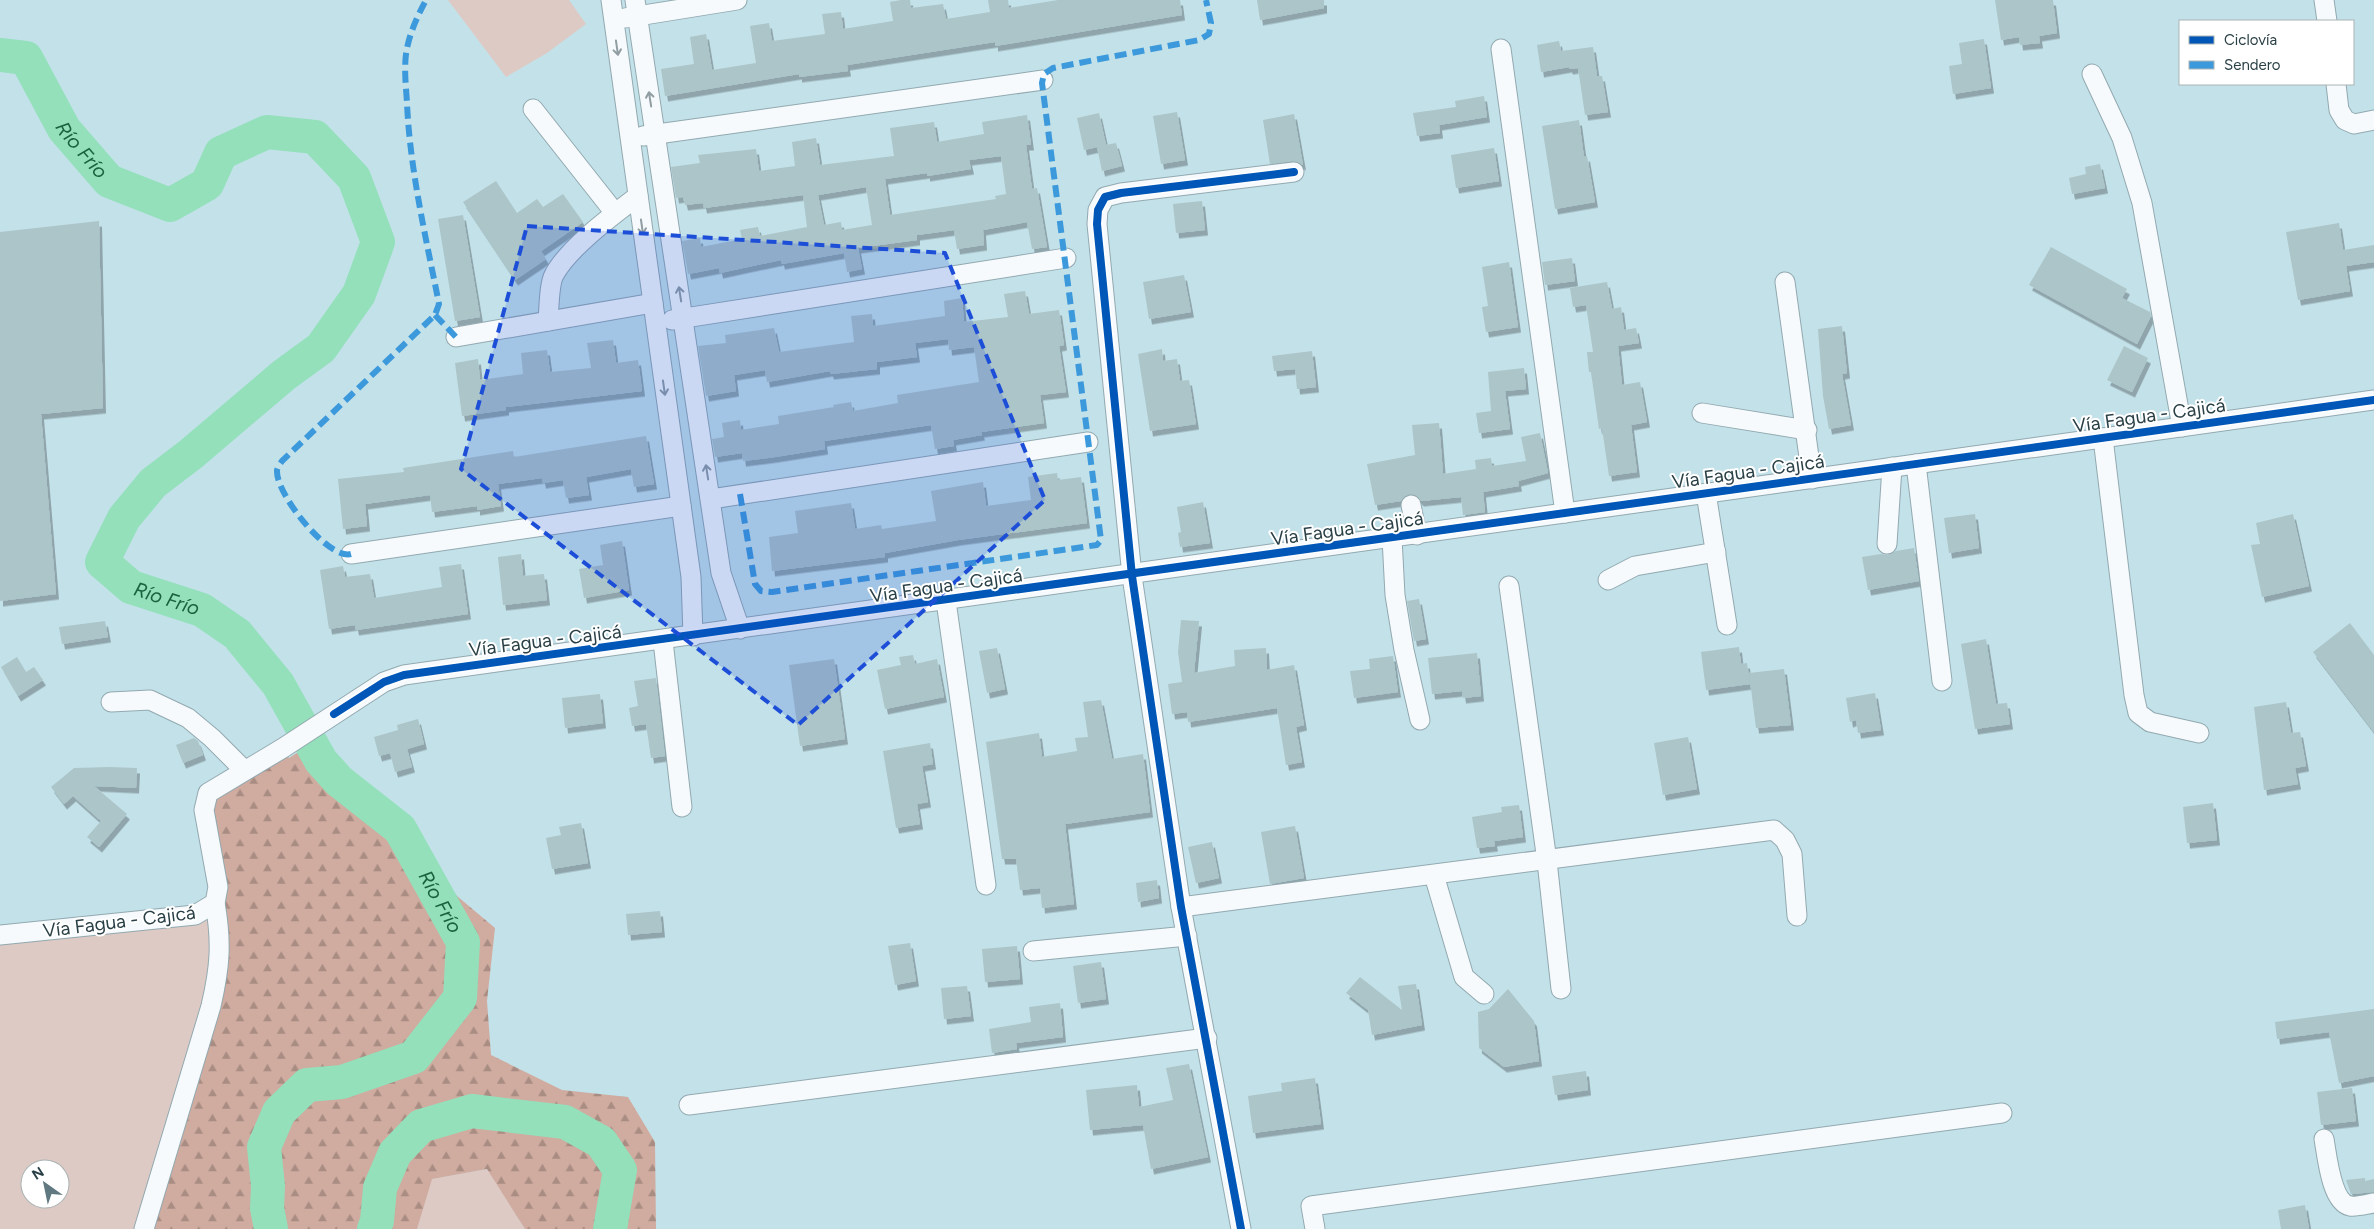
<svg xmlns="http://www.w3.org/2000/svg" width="2374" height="1229" viewBox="0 0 2374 1229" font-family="Figtree,sans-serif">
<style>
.grass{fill:#ddcac4;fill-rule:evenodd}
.forest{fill:url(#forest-firs)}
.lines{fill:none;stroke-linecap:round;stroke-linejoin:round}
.river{stroke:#93e0bb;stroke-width:34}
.building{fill:#acc5c9;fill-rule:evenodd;filter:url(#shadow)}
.minor-casing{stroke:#92a9b0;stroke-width:21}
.minor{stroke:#f6fafc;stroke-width:19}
.quiet{stroke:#3c99db;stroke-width:6;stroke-dasharray:12 6;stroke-linecap:butt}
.cycleway-casing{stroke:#fff;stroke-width:11}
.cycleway{stroke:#0057b8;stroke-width:8}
.oneway{stroke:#909da2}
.marked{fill:#1d4ed8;fill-opacity:0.2;stroke:#1d4ed8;stroke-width:4;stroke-dasharray:10 6;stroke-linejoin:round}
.labels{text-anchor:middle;stroke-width:4;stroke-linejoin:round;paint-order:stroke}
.street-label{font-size:19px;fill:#2a4047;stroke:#fff}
.water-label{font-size:20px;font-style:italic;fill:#1b623f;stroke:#fff}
</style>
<defs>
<pattern id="forest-firs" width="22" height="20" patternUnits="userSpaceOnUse" patternTransform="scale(1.25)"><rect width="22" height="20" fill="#d0ab9f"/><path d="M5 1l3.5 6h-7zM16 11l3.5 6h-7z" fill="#a98d83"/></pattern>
<filter id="shadow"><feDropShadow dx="3" dy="5.5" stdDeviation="0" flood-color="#0004"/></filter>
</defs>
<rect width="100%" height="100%" fill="#c3e1e9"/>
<g class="grass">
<polygon points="448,0 569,0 586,24 547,53 506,77"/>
<path d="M215,903L220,968L144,1229H0V935ZM30,1169H60V1199H30Z"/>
<polygon points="488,1169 525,1229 417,1229 431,1179"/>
</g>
<path class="forest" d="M312,743C333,786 368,797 399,828C410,839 423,870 432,885L451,891L495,928L487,1001L491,1055L562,1090L628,1097L655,1142L656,1229H525L487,1169L432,1179L417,1229H144L211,1006L208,793L283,748L289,758Z"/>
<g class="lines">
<g class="river">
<path id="s1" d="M0,55L26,58L64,129L109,181L170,205L207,184L221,153L267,132L315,137L354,178L378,242L359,294L321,348L284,375L191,454L153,483L124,518L102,562L131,587L202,610L237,634L278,684L321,761L339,781L400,829L463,942L460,998L414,1057L342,1082L307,1085L279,1112L264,1147L268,1186L267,1208L271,1229"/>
<polyline points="374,1229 377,1221 380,1188 395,1153 421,1126 472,1111 565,1122 601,1142 620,1170 610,1229"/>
</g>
</g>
<g class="building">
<polygon points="901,0 910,0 911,8 943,4 946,19 990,12 988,0 1008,0 1009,8 1058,0 1180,0 1182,15 995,46 995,42 847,65 848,71 799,77 799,74 665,96 661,69 694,64 690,37 706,34 712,70 756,63 750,26 769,23 772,41 825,34 822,14 841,12 843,29 893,21 890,2"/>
<polygon points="1257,0 1324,0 1324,8 1260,20"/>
<polygon points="1995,0 2053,0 2057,33 2039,36 2040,43 2020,45 2019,37 2001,40"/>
<polygon points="1984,39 1991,88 1953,94 1949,66 1962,64 1959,43"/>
<polygon points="1559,41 1561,51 1593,47 1597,76 1602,76 1608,112 1585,115 1578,68 1570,69 1569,67 1541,72 1537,45"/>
<polygon points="1484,96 1487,117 1439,125 1440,133 1417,136 1413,113 1456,107 1455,101"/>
<polygon points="1177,112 1185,160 1161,164 1153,116"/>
<polygon points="1099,113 1106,145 1116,143 1122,166 1102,171 1097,147 1084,150 1077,118"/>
<polygon points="1294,114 1303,165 1293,161 1270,164 1263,120"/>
<path d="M1027,115L1031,145H1026L1032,189L1037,188L1047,247L1032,249L1027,222L983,230L984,245L957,249L954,230L917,235V240L858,248L862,269L847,272L844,253L782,264L781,260L720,273L719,268L688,274L682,241L700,238L701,247L742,239L740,230L758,227L760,236L807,227L803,195L704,208L703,203L685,205L683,197L676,198L671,167L700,163L698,155L756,149L759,171L795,166L792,142L816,138L820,165L894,156L890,128L934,122L937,142L984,134L982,122ZM1001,156L1006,194L995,196L996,199L890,215L885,179L927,173V176L971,169L969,160ZM866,187L872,225L842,230L841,222L824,225L818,195Z"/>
<polygon points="1579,120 1584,157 1587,156 1595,202 1555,209 1542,126"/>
<polygon points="1494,148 1499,181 1456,188 1451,155"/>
<polygon points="2100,164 2105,188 2072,194 2069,178 2086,174 2085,167"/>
<polygon points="496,181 517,213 537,199 543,207 563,194 583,222 541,251 546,259 515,280 463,202"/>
<polygon points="1202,201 1205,230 1176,233 1173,204"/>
<polygon points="463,215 480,317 455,321 438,219"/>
<polygon points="99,221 103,408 41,414 56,594 0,601 0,232"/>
<polygon points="2339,223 2343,250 2374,245 2374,262 2346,266 2350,291 2298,300 2286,232"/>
<polygon points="2051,247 2127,289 2122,298 2150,312 2151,316 2137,344 2029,285"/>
<polygon points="1572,258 1575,281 1545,285 1542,262"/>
<polygon points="1509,262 1518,327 1486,332 1482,307 1488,306 1482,267"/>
<polygon points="1184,275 1191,312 1149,319 1143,282"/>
<polygon points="1607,282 1612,309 1621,307 1624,330 1636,328 1639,343 1618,346 1622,385 1640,382 1647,422 1631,425 1637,472 1609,476 1602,428 1599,429 1591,372 1589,372 1587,352 1593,352 1586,305 1573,307 1570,288"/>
<polygon points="1025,291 1029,314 1059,310 1064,345 1059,346 1066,392 1040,395 1044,423 981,432 982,435 953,440 954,446 935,449 931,425 824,441 825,449 775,457 743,461 742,453 715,457 712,439 724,437 722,423 740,420 741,430 779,424 778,416 834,407 833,405 851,402 853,411 898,403 897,395 979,382 974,347 949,350 948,339 915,343 917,357 877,362 877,369 831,374 830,371 767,382 765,370 734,375 736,391 706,396 698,346 726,343 725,335 774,328 779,352 854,342 851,316 872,314 873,326 945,316 944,301 962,298 964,322 1008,317 1004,294"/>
<polygon points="1842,326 1847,373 1842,374 1851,425 1829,429 1823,396 1818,329"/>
<polygon points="613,340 616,363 638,360 642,391 506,407 506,410 462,416 455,363 478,359 480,380 523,374 521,353 547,350 550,372 591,368 587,343"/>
<polygon points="2124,346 2148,358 2132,392 2107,380"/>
<polygon points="1162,349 1163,361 1177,359 1180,381 1189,380 1196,424 1150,431 1138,354"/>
<polygon points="1312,351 1316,387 1297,389 1295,369 1274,371 1272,356"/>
<polygon points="1524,368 1526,389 1505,391 1510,429 1479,433 1476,413 1491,411 1488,372"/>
<polygon points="1439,423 1443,474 1476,469 1475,460 1491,458 1492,466 1526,461 1521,437 1540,433 1548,473 1518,481 1519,486 1483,492 1485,512 1463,515 1461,497 1421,501 1415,495 1409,494 1401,501 1375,505 1367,464 1415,455 1412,425"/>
<polygon points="646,436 654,484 634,487 631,469 586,477 589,495 566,498 563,480 543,483 542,478 498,484 501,506 477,510 477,506 432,512 430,495 365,504 367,526 343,529 338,479 404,472 403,468 513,451 514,457"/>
<polygon points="1057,473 1058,480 1081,477 1087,523 958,540 885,553 885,557 772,571 769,537 798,533 795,511 851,503 855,529 881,525 882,529 936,521 931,491 983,482 986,506 1031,500 1028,477"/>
<polygon points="1203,502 1210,543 1180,547 1178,533 1181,532 1177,507"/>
<polygon points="1975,514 1979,548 1949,553 1944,518"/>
<polygon points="2293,514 2309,586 2262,597 2251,545 2260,544 2256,523"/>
<polygon points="622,541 629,590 584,598 579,569 603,565 600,545"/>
<polygon points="1914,548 1919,581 1868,590 1862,557 1881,554 1887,555 1896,551"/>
<polygon points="521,554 523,576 544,574 547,600 503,605 498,557"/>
<polygon points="461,564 468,614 356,630 355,625 329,629 320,570 343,566 345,577 370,574 374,598 442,587 439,567"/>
<polygon points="1419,599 1426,639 1414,641 1407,601"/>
<polygon points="1181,620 1199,621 1194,673 1235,666 1234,650 1266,648 1267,670 1294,665 1304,725 1296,727 1302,762 1286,765 1277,708 1188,722 1187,712 1172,714 1168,684 1182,682 1178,652"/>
<polygon points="105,621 108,637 62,644 59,627"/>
<polygon points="2350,623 2374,655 2374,732 2313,652"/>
<polygon points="1986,639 1996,704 2007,703 2010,724 1975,729 1961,644"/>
<polygon points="1739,647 1741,664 1747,663 1750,684 1706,690 1701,652"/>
<polygon points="997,648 1005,689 987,693 979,651"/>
<polygon points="1477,653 1481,696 1463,698 1462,691 1432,694 1428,658"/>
<polygon points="913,655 915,664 937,659 944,697 885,709 877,670 901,665 899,657"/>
<polygon points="1393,656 1398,692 1354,698 1350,671 1370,669 1369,659"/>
<polygon points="17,657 26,672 34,667 43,680 18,696 1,667"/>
<polygon points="834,659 845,739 800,746 789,665"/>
<polygon points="1784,669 1791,725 1756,728 1749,673"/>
<polygon points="656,678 665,756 651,758 646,724 632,726 629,708 638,706 634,681"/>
<polygon points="1875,693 1881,730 1858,733 1856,720 1850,722 1846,698"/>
<polygon points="600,694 603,723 565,728 562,698"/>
<polygon points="1101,700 1112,759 1143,754 1150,812 1065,824 1074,904 1042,908 1040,888 1020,890 1016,859 1002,859 986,742 1039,733 1042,757 1077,751 1075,738 1088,737 1083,702"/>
<polygon points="2286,702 2291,733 2300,732 2306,766 2295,768 2298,784 2264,790 2254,707"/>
<polygon points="418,719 424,744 407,749 412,767 395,772 390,753 379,756 374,737 398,730 397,725"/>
<polygon points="1688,737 1697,789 1663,795 1654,743"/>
<polygon points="194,738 198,741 203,755 183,763 176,745"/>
<polygon points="930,743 933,764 922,766 928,802 917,804 920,824 896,828 883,751"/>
<polygon points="110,767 137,768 136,788 94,786 127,814 99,847 87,837 101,821 73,796 64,804 51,787 74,768"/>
<polygon points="2213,803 2217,840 2187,843 2183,807"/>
<polygon points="1519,805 1523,837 1494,841 1495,846 1477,848 1472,817 1502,812 1501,807"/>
<polygon points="581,823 588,863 552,869 546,838 561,835 559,827"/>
<polygon points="1295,826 1304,878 1270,884 1261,832"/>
<polygon points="1212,842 1219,878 1196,883 1188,847"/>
<polygon points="1157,880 1159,898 1138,902 1136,883"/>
<polygon points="660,911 662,932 628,935 626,914"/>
<polygon points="910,943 916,981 895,985 888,946"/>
<polygon points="1017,946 1020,979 985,982 982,949"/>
<polygon points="1101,962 1106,999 1078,1003 1073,966"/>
<polygon points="1360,977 1402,1010 1398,986 1416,984 1422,1025 1372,1035 1368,1010 1346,993"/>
<polygon points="967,986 971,1016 944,1019 941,988"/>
<polygon points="1508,989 1534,1021 1539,1061 1504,1067 1479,1048 1478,1012 1489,1009"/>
<polygon points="1060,1003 1063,1037 1016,1043 1017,1049 992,1053 989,1029 1031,1022 1029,1007"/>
<polygon points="2374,1009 2374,1076 2339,1083 2329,1032 2277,1039 2275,1022"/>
<polygon points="1189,1064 1208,1157 1151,1169 1143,1125 1090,1130 1086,1090 1137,1085 1139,1107 1173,1100 1166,1068"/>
<polygon points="1586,1071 1588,1090 1555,1095 1552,1076"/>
<polygon points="1315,1078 1321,1124 1253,1133 1248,1096 1282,1091 1281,1083"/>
<polygon points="2352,1088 2356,1121 2321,1125 2317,1092"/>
<polygon points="2365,1178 2365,1181 2374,1179 2374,1192 2351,1194 2346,1180"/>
<polygon points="2305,1205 2309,1229 2281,1229 2278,1210"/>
</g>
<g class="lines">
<defs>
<g id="minor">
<polyline points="611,0 691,577 693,636"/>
<polyline points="635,0 721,573 740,629"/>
<polyline points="2324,0 2327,21"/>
<polyline points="625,18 737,0"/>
<polyline points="1501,49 1565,513"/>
<polyline points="2092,74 2122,138 2142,203 2182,427"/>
<polyline points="2336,84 2339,110 2345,120 2354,124 2374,120"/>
<polyline points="533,109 615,213"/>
<polyline points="643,136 1043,80"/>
<polyline points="1785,282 1812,479"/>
<polyline points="672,320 1066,258"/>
<path d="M548,321C549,310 549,284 554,275C568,248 613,215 638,196"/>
<polyline points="456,337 653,303"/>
<polyline points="1702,413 1807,430"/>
<polyline points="2103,438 2134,695 2138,713 2150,722 2199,733"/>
<polyline points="1916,464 1942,681"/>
<polyline points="1706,493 1727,625"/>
<polyline points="711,499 1088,442"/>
<polyline points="1411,505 1417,535"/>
<polyline points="1392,538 1395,595 1404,650 1420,720"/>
<polyline points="1887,544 1892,467"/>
<polyline points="351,554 681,506"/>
<polyline points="1608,580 1635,566 1716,552"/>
<polyline points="1509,586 1547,861 1561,989"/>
<polyline points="946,601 986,885"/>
<polyline points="663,641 682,807"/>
<polyline points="111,702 150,700 188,718 212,738 244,770"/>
<polyline points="1434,875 1464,977 1484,994"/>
<polyline points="1181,907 1774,830 1785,840 1792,854 1797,916"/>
<path d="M0,935L195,915L215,903L218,887L204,810L208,793L283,748L384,682L404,675C1061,589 1717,490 2374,400"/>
<polyline points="1033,951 1187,936"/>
<polyline points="689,1105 1207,1038"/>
<path d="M2324,1139C2327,1155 2331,1202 2350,1206C2357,1207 2367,1204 2374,1203"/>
<path d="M144,1229L211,1006C220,967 222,943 215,903"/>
<polyline points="1241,1229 1181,907 1132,576 1097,224 1098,210 1105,197 1121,193 1294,172"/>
<polyline points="1315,1229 1311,1206 2002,1113"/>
</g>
</defs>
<use href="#minor" class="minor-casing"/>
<use href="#minor" class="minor"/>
<g class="quiet">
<polyline points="435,315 456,337"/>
<polyline points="740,494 755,584 761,591 772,592 1097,545 1101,540 1042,83 1044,74 1053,68 1199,40 1209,34 1211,23 1206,0"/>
<path d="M351,554C328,560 276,494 277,471C277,468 280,464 282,461L435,315L439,304C426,238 410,171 407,103C406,87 404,70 406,54C409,34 417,17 426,0"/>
</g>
<defs>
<g id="cycleway">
<path d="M334,714L384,682L404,675C1061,589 1717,490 2374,400"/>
<polyline points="1241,1229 1181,907 1132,576 1097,224 1098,210 1105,197 1121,193 1294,172"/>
</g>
</defs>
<use href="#cycleway" class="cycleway-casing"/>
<use href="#cycleway" class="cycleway"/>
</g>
<defs><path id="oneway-shaft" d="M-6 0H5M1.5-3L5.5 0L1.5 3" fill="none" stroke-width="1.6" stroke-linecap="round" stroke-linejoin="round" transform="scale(1.25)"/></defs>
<g class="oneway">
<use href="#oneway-shaft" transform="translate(617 48) rotate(82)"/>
<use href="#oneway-shaft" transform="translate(650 99) rotate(-99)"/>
<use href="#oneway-shaft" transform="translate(642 227) rotate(82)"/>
<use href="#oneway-shaft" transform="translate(680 294) rotate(-99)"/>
<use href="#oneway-shaft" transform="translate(664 388) rotate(82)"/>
<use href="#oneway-shaft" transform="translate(707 472) rotate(-99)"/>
</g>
<path class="marked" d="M527,226L945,253L1045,500L798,725L461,469Z"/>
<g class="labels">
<g class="street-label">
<text transform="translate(2149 415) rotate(-8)" y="7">Vía Fagua - Cajicá</text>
<text transform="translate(1748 471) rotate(-8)" y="7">Vía Fagua - Cajicá</text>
<text transform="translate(1347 528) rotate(-8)" y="7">Vía Fagua - Cajicá</text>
<text transform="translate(946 585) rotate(-8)" y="7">Vía Fagua - Cajicá</text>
<text transform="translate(545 640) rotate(-7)" y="7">Vía Fagua - Cajicá</text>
<text transform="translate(119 921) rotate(-7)" y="7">Vía Fagua - Cajicá</text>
</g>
<g class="water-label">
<text dy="7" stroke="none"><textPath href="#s1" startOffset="134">Río Frío</textPath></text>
<text dy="7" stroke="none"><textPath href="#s1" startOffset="1049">Río Frío</textPath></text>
<text dy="7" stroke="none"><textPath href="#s1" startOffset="1469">Río Frío</textPath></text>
</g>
</g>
<rect x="2179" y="20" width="175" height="65" fill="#ffffff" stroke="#aab3b5"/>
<rect x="2189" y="36" width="25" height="8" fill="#0057b8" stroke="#aab3b5"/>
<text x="2224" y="45" font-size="15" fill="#2a4047">Ciclovía</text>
<rect x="2189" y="61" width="25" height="8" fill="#3c99db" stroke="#aab3b5"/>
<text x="2224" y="70" font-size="15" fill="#2a4047">Sendero</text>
<g transform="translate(45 1184) rotate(327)"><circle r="24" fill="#ffffff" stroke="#aab3b5"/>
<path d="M0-4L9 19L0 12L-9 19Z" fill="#607880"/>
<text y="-8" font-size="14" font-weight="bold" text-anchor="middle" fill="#2a4047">N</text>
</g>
</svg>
